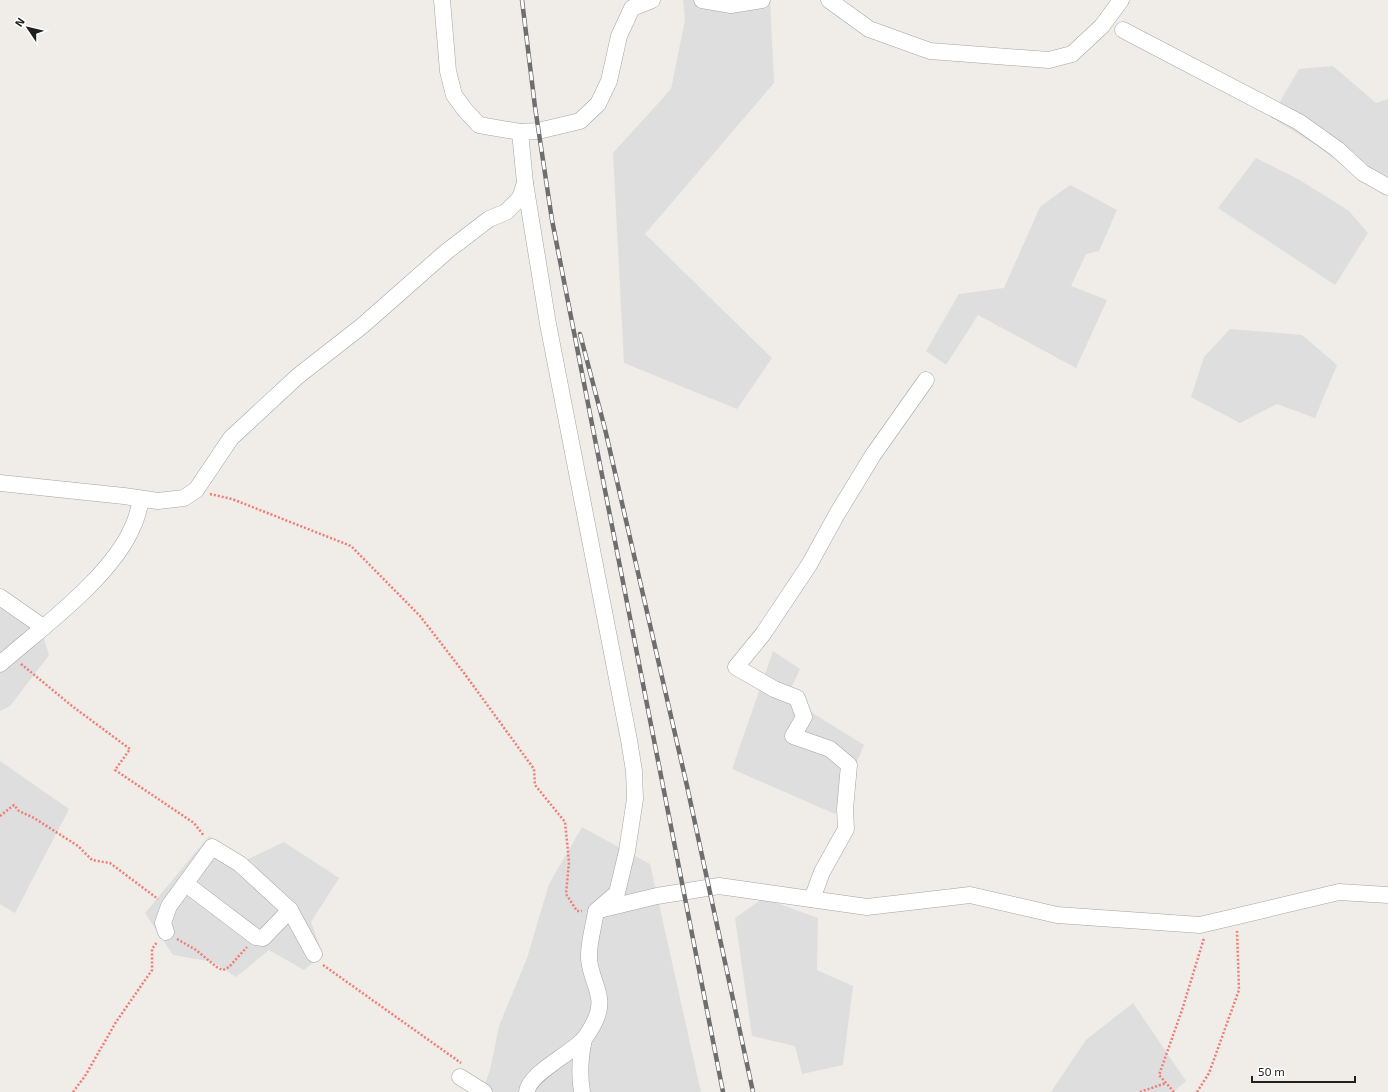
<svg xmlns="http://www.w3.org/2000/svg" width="1388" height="1092" viewBox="0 0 1388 1092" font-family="'Exo 2',sans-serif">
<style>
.residential{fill:#dedede}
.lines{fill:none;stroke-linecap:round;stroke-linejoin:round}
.minor-casing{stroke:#a4a4a4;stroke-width:17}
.path{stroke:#f37b76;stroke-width:2.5;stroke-dasharray:2 2;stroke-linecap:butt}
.minor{stroke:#fff;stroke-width:16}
.rail-casing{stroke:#6e6e6e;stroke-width:4.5}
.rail{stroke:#fff;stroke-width:3;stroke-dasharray:9;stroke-linecap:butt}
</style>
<rect width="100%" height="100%" fill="#f0ede8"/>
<g class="residential">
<polygon points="683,0 770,0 774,83 645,234 772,358 737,409 624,363 613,153 671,89 685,20"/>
<polygon points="1333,66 1376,103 1388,99 1388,179 1361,180 1317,146 1271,117 1299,69"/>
<polygon points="1256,158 1298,179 1349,211 1368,233 1335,285 1218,208"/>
<polygon points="1070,185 1117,210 1099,251 1086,254 1071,286 1107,300 1076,368 978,315 946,365 926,351 959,294 1004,288 1040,207"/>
<polygon points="1230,329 1302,335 1337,365 1315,418 1277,404 1240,423 1191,397 1204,357"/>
<polygon points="0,592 39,623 49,655 10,706 0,711"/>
<polygon points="773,651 800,669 787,697 864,745 835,814 732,769"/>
<polygon points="0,761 69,809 15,913 0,904"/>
<polygon points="582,827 650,864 701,1092 482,1092 490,1070 499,1026 527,958 549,884"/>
<polygon points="209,836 242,862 284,842 339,878 311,922 323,955 304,970 269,950 236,977 213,962 173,955 145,913"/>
<polygon points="763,898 818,918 817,970 853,986 843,1065 802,1074 795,1046 752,1036 735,918"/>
<polygon points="1133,1003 1186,1081 1173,1092 1051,1092 1086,1040"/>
</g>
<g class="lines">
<defs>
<g id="minor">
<polyline points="442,0 448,71 454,95 465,110 479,125 520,132 538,131 580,121 598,104 609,81 619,36 632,8 652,0"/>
<polyline points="702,0 731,5 762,0"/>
<polyline points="829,0 869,29 930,51 1049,60 1072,54 1102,26 1121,0"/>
<polyline points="1123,30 1299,122 1337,149 1363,173 1388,187"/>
<path d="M520,132L525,183L548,324L629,740L634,771L635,799L627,851L617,893L596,911C594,926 588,944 589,959C591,983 607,996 595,1021C592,1027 588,1034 584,1039C572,1053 528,1074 527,1092"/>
<polyline points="0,483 124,496 158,501 184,498 196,490 231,438 298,376 362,326 446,252 489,219 506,212 520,198 525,183"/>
<polyline points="0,597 43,627"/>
<path d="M0,664C41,628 112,577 133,526C137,518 139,508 141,500"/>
<polyline points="186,884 256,937 263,938 290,910"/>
<polyline points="812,899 822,872 846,829 845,809 849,765 830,749 793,736 804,717 797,698 774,689 736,667 763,634 809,565 837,514 873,455 926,380"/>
<polyline points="599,910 657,896 719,886 867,907 970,895 1057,915 1200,925 1339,892 1388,895"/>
<polyline points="166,932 163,923 169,906 212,847 240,864 290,910 314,954"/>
<polyline points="460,1077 484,1092"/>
<path d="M582,1092C579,1074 580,1057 584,1039"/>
</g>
</defs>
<use href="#minor" class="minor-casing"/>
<g class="path">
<polyline points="210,494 232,499 351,546 420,616 464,673 534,769 535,785 565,822 569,862 566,894 577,911 582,911"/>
<polyline points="21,664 72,706 130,749 115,770 194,823 204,836"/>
<polyline points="0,816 14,805 19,811 34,818 78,846 92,860 110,863 158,899"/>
<polyline points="177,939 196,950 218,968 223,970 229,967 247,947"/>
<polyline points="323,965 461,1063"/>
<polyline points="73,1092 85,1076 116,1022 152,970 152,949 157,942"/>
<polyline points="1140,1092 1166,1083"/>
<polyline points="1174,1092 1159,1075 1182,1010 1204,938"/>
<polyline points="1197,1092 1209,1073 1239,990 1237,931"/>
</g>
<use href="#minor" class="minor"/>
<defs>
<g id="rail">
<polyline points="522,0 535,107 552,220 723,1092"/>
<polyline points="580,334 605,429 687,786 753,1092"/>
</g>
</defs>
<use href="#rail" class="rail-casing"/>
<use href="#rail" class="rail"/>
</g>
<g transform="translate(28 28) rotate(305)" stroke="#ffffff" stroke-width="3" paint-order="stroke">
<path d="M0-3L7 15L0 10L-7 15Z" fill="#202020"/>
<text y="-6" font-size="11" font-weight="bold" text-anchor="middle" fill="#202020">N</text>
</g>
<path d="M1252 1076v6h103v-6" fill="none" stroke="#202020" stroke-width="2"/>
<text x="1258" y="1076" font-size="12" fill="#202020" stroke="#ffffff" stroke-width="3" paint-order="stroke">50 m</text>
</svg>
